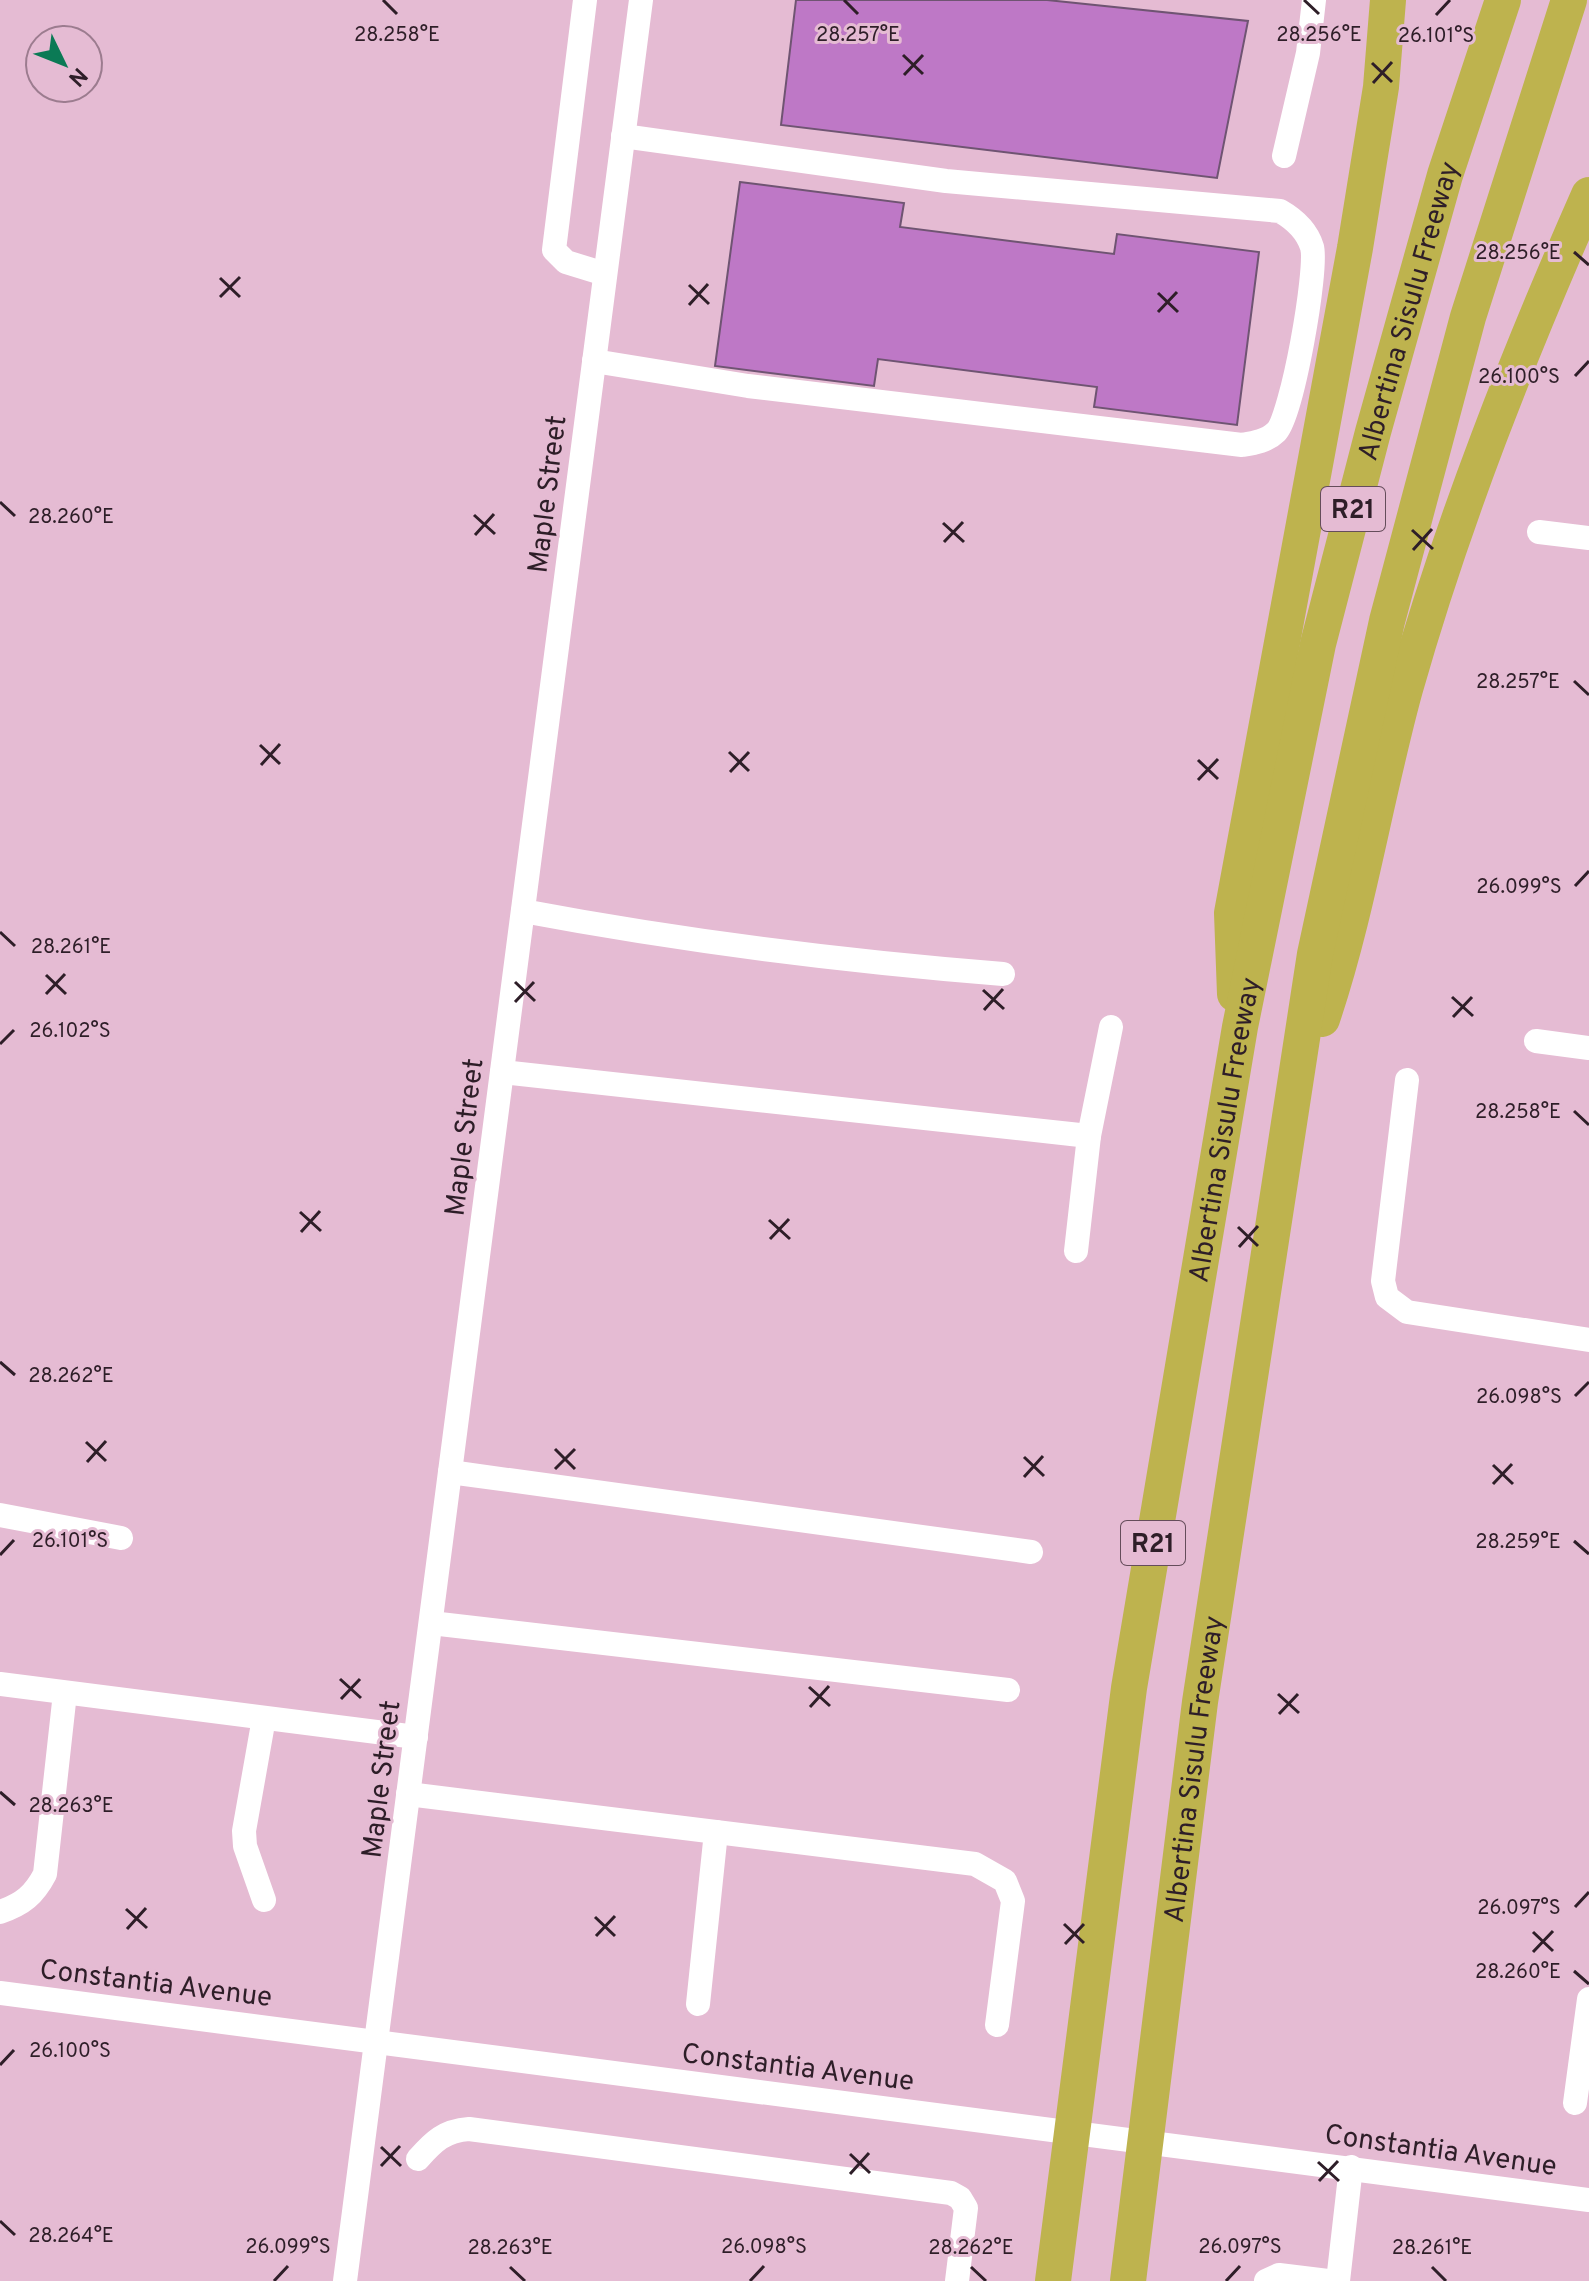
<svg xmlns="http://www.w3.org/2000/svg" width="1589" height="2281" viewBox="0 0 1589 2281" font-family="Overpass,sans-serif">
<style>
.building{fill:#be78c6;stroke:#6f5472;stroke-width:2}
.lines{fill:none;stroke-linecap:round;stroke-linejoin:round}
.minor{stroke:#fff;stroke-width:24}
.highway{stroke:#beb34e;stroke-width:36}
.ticks{fill:none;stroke:#2e1e28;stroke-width:3}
.labels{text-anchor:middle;stroke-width:6;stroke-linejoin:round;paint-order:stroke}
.shield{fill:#e5bbd3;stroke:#654d5b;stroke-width:2}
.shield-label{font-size:26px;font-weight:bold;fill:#2e1e28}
.street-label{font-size:28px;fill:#2e1e28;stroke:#e5bbd3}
.ticks-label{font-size:20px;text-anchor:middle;fill:#2e1e28;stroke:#e5bbd3;stroke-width:6;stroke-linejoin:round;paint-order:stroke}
</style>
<rect width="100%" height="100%" fill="#e5bbd3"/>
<g class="building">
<polygon points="796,0 1047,0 1248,21 1217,178 781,125"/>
<polygon points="740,182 904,203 900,227 1114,254 1117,234 1259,252 1237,425 1094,407 1097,387 878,359 874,386 715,366"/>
</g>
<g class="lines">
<g class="minor">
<polyline points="585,0 554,250 566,262 605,274"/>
<polyline points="1284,156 1308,53 1314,0"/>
<path d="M594,361L748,386L1242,445C1254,443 1267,441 1276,432C1292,417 1318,269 1312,247C1307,231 1294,219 1280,211L946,181L623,136"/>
<polyline points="1539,532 1589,538"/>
<path d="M523,911C682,941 842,961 1003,974"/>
<polyline points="1536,1041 1589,1048"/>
<polyline points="502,1072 1089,1136"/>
<polyline points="1407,1080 1383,1281 1387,1297 1407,1312 1589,1340"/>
<polyline points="1076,1251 1089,1136 1111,1027"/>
<polyline points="450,1472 1031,1552"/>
<polyline points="0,1515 121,1538"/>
<polyline points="431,1623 1008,1690"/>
<polyline points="0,1684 416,1737"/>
<polyline points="408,1794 975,1864 1005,1881 1013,1901 997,2025"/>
<polyline points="264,1900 245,1846 244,1831 264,1718"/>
<path d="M0,1912C23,1904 34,1895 45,1874L65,1693"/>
<polyline points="0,1993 1589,2200"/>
<polyline points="698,2004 716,1832"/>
<polyline points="1575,2103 1589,1999"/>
<path d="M418,2159C434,2141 444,2131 469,2129L951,2193L960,2198L966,2208L957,2281"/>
<polyline points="345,2281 641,0"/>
<polyline points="1266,2281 1279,2275 1328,2281"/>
<polyline points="1338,2281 1351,2167"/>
</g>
<g class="highway">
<polyline points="1235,994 1232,913 1355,248 1381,87 1388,0"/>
<path d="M1322,1019C1358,912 1375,798 1405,689C1453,520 1518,356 1589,195"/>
<path id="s1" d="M1053,2281L1129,1688L1240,1027L1318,644L1373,432L1445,175L1503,0"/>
<path id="s2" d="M1128,2281L1200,1702L1315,954L1387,621L1468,317L1569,0"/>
</g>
</g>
<path class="ticks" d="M383,0L397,14M844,0L858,14M1304,0L1319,14M1436,15L1450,0M903,55L923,74M1372,63L1392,82M904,75L923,55M1373,83L1392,62M1574,252L1589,265M220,278L240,297M689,285L709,304M1158,293L1178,312M220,297L240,277M689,305L708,284M1158,312L1177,292M1575,376L1589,361M0,502L15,516M474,515L495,534M943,523L964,542M1412,530L1433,549M475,535L494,514M944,542L963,522M1413,550L1432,529M1574,681L1589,695M260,745L280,764M729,752L749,771M1198,760L1218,779M261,765L280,744M730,772L749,752M1198,780L1218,759M1575,886L1589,871M0,932L15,946M46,975L66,994M515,982L535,1001M983,990L1004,1009M46,994L65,974M1452,997L1473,1016M515,1002L534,982M984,1010L1003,989M1453,1017L1472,997M0,1044L14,1030M1574,1111L1589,1125M300,1212L321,1231M769,1220L790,1239M1238,1227L1258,1246M301,1232L320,1211M770,1239L789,1219M1239,1247L1258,1226M0,1362L15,1375M1575,1396L1589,1382M86,1442L106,1461M555,1449L575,1469M1024,1457L1044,1476M87,1462L106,1441M1493,1465L1513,1484M555,1469L575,1449M1024,1477L1043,1456M1493,1484L1512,1464M1574,1541L1589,1554M0,1555L14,1540M340,1679L361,1698M809,1687L830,1706M1278,1694L1299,1713M341,1699L360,1679M810,1707L829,1686M1279,1714L1298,1694M0,1792L15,1805M1575,1907L1589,1892M126,1909L147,1928M595,1917L615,1936M1064,1924L1084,1943M127,1929L146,1908M1533,1932L1553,1951M596,1936L615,1916M1065,1944L1084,1924M1533,1952L1553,1931M1574,1971L1589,1984M0,2065L14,2050M381,2147L401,2166M850,2154L870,2173M1318,2162L1339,2181M381,2166L400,2146M850,2174L869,2153M1319,2181L1338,2161M0,2221L15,2235M510,2267L525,2281M971,2267L986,2281M1432,2267L1446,2281M274,2281L288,2266M750,2281L764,2266M1226,2281L1240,2266"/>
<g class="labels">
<g class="shield">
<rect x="1321" y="487" width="64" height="44" rx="6"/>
<rect x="1121" y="1521" width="64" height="44" rx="6"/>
</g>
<g class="shield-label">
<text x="1353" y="518">R21</text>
<text x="1153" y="1552">R21</text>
</g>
<g class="street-label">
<text dy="10" stroke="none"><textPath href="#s1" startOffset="2004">Albertina Sisulu Freeway</textPath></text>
<text transform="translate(546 494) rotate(-83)" y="10">Maple Street</text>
<text dy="10" stroke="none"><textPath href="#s1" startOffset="1164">Albertina Sisulu Freeway</textPath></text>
<text transform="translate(463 1137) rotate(-83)" y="10">Maple Street</text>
<text dy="10" stroke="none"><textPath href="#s2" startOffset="516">Albertina Sisulu Freeway</textPath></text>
<text transform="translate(380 1779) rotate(-83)" y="10">Maple Street</text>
<text transform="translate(156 1982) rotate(7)" y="10">Constantia Avenue</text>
<text transform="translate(798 2066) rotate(7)" y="10">Constantia Avenue</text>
<text transform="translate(1441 2149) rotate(8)" y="10">Constantia Avenue</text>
</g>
</g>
<g class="ticks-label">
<text x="858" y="41">28.257°E</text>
<text x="397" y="41">28.258°E</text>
<text x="1319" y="41">28.256°E</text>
<text x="1436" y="42">26.101°S</text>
<text x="1518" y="259">28.256°E</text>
<text x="1519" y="383">26.100°S</text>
<text x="71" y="523">28.260°E</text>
<text x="1518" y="688">28.257°E</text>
<text x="1519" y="893">26.099°S</text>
<text x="71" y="953">28.261°E</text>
<text x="70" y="1037">26.102°S</text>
<text x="1518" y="1118">28.258°E</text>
<text x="71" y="1382">28.262°E</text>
<text x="1519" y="1403">26.098°S</text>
<text x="70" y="1547">26.101°S</text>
<text x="1518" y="1548">28.259°E</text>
<text x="71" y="1812">28.263°E</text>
<text x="1519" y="1914">26.097°S</text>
<text x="1518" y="1978">28.260°E</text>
<text x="70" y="2057">26.100°S</text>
<text x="71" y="2242">28.264°E</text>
<text x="288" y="2253">26.099°S</text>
<text x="764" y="2253">26.098°S</text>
<text x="1240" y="2253">26.097°S</text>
<text x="510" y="2254">28.263°E</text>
<text x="971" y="2254">28.262°E</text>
<text x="1432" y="2254">28.261°E</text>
</g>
<g transform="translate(64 64) rotate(133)"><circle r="38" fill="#e5bbd3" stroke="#9c7c8f" stroke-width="2"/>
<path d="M0-6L14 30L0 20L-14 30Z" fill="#0b7a55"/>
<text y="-12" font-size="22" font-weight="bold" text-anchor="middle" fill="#2e1e28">N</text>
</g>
</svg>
